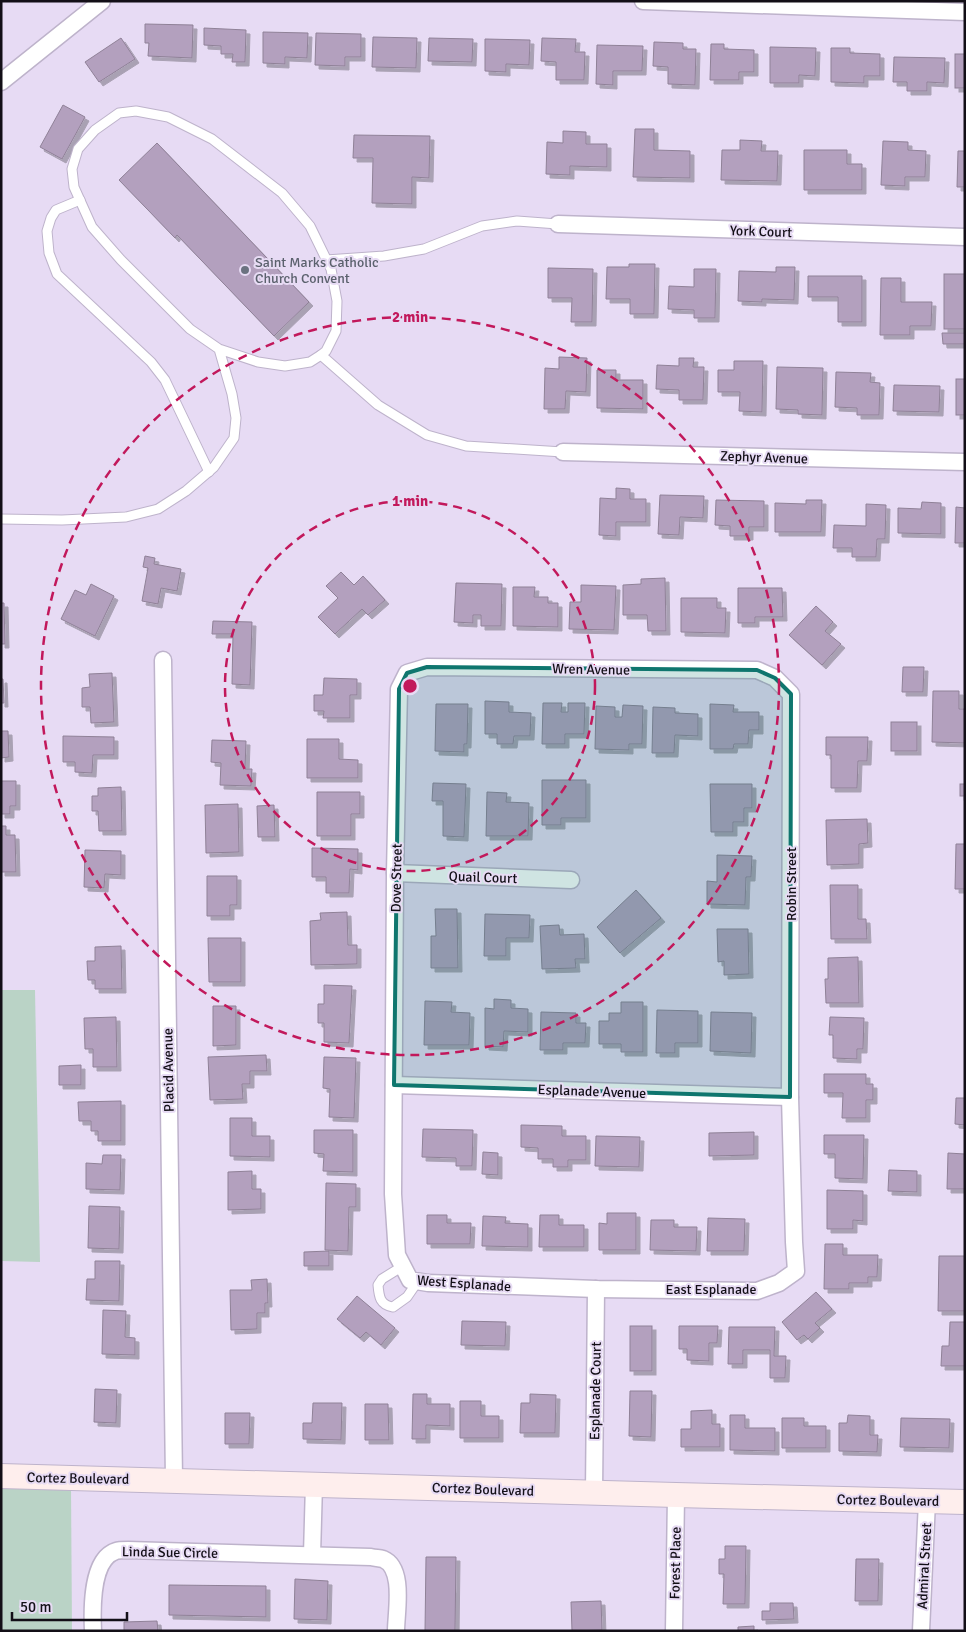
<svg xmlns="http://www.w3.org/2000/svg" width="966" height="1632" viewBox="0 0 966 1632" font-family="Signika,sans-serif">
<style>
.green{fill:#bad3c6}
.building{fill:#b3a0be;stroke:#8f8197;filter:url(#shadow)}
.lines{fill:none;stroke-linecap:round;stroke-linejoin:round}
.lane-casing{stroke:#beb3cb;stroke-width:11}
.street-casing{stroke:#beb3cb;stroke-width:19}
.secondary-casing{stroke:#beb3cb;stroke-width:26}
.lane{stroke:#fff;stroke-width:9}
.street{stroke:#fff;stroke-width:16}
.secondary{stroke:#feeeed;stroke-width:24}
.marked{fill:#0f766e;fill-opacity:0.2;stroke:#0f766e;stroke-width:4;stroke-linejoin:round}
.ring{fill:none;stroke:#c2185b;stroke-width:2.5;stroke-dasharray:9 6}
.worship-dot{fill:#6b7280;stroke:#e7dbf4;stroke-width:2}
.labels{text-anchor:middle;stroke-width:4;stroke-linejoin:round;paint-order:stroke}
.street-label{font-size:14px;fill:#130f17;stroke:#e7dbf4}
.worship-label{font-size:14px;fill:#5b616d;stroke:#e7dbf4;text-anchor:start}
.centre{fill:#c2185b;stroke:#e7dbf4;stroke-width:2.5}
.ring-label{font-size:15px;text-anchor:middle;font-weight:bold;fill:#c2185b;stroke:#e7dbf4;stroke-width:4;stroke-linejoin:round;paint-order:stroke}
</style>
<defs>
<filter id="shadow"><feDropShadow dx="4" dy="4" stdDeviation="0" flood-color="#0004"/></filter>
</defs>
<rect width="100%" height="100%" fill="#e7dbf4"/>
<g class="green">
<polygon points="1,990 35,990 40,1262 1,1261"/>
<polygon points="1,1485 71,1487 72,1631 1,1631"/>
</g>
<g class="building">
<polygon points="145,24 193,25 192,58 148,56 149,43 145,43"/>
<polygon points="204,28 246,30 245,62 232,62 233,54 221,54 221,46 204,45"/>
<polygon points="263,32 308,33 307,58 285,57 285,64 263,63"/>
<polygon points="316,33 361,34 361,57 345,57 345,66 315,65"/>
<polygon points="373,37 417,38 416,68 372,67"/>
<polygon points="121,38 135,59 99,82 85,62"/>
<polygon points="429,38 473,39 472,62 428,61"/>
<polygon points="542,38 576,39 575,52 585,52 584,80 556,80 556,62 541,61"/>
<polygon points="485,39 530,40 529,65 506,64 506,72 485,71"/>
<polygon points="654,42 683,43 683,49 696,49 695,85 668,84 668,67 653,66"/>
<polygon points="711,44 724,44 724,49 754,50 754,72 739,72 739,80 710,80"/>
<polygon points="597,45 643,46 642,71 613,71 613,85 596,84"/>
<polygon points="770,47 816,48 815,76 799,75 799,83 770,83"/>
<polygon points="831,48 850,48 850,53 880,54 880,76 864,76 864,83 831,82"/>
<rect x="955" y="54" width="10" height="34"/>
<polygon points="894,57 945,58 944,83 927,82 927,91 907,91 907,82 893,82"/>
<polygon points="63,105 85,117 62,159 40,147"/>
<polygon points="635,129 654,129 654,150 690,151 690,178 633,177"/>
<polygon points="563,131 586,132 586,144 607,144 607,167 570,166 570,175 546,174 547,142 563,143"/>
<polygon points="354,135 430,136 429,178 412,177 412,204 372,203 373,158 353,158"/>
<polygon points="740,140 762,141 761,151 778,151 777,181 721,180 722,150 740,150"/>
<polygon points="883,141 908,142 908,150 926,151 925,177 905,177 905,186 881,185"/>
<polygon points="157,143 309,302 274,336 177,235 175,238 119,180"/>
<polygon points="804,150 847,150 847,164 862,164 862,190 804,190"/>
<polygon points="958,151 965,151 965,187 957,187"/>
<polygon points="629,264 655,264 654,314 630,314 630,299 606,299 607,267 629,267"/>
<polygon points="776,267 795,267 794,300 762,299 762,302 738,301 739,271 776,272"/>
<polygon points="548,268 593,269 592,322 571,322 572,298 548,298"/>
<polygon points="694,269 716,269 715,318 694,318 694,310 668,309 669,286 694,287"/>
<rect x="944" y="274" width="21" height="55"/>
<polygon points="808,276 862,276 862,322 838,322 838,297 808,297"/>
<polygon points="881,278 901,278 901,302 932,302 931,326 910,326 910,335 880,335"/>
<polygon points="942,333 965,333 965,344 943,344"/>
<polygon points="559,357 587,358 586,392 566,391 565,409 544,409 545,368 559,369"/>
<polygon points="679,358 694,358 693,367 704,367 703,400 679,400 679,390 656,389 657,365 679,366"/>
<polygon points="734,361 763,361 762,412 739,411 740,392 718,392 718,370 734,370"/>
<polygon points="777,367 823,368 822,415 798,414 798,410 776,409"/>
<polygon points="597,370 616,370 616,380 643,380 643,409 597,408"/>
<polygon points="836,372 871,373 870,382 880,383 879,415 857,415 857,408 835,407"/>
<rect x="956" y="379" width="9" height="36"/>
<polygon points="894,385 940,386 939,412 893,411"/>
<polygon points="616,488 630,489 630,499 646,499 646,522 616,522 616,536 599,535 600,498 616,499"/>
<polygon points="660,495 704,496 703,518 680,517 679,535 658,534"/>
<polygon points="716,500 764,501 764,527 749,527 749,536 730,536 730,526 715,525"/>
<polygon points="806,500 822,500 821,532 775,532 775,503 806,504"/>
<polygon points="922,502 941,503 941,534 898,533 898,508 921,509"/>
<polygon points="866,504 886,505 885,539 877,539 876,557 852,557 852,548 833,548 834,525 866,526"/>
<polygon points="956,507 965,508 965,543 955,543"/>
<polygon points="145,556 155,558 154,564 181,569 177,591 161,588 158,604 142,601 148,568 143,567"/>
<polygon points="341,572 354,585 363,576 385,600 368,615 362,609 335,634 318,617 338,598 326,586"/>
<polygon points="665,578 666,631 648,631 647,615 623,615 623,585 641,584 641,579"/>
<polygon points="456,583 502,584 501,626 481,626 481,615 473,615 473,623 454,622"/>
<polygon points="91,584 114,596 95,636 61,619 75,590 86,595"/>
<polygon points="581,585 616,586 614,630 569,629 570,602 581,602"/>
<polygon points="513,587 535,587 534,597 548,597 548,603 558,603 558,627 513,626"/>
<polygon points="738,588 782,588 783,617 755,617 755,623 738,623"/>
<polygon points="681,598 717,598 717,608 726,608 725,633 681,632"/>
<polygon points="1,603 4,603 5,644 1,644"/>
<polygon points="816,606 833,622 825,631 841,644 822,665 789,635"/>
<polygon points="213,621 252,622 250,685 232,684 233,634 212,634"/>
<polygon points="903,667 924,667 923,692 902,692"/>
<polygon points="112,673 114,722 91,723 90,707 82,707 82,688 90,687 89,674"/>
<polygon points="324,678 357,679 357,695 350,695 350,718 323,718 324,711 314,711 314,695 323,695"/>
<polygon points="1,679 3,679 4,703 1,703"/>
<polygon points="933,691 959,691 959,709 965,709 965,743 932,742"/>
<polygon points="485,701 509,702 509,712 531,713 530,736 514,736 513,744 497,744 497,734 485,734"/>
<polygon points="543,703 562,703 561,712 568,712 568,703 585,703 584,734 565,734 565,744 542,744"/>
<polygon points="436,704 468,704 467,744 464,744 464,752 435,751"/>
<polygon points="710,704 734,705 733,712 759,712 759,730 749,730 748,744 734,744 733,749 710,749"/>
<polygon points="623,705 643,706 642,744 629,744 629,750 595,749 596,706 615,707 615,717 622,717"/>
<polygon points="653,707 675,708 675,713 698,714 698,736 675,735 674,753 652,753"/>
<rect x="891" y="722" width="26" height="29"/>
<polygon points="1,731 8,731 9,757 1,758"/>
<polygon points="63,736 114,737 114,755 93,755 92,773 75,772 75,762 63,762"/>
<polygon points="826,737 868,737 867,761 858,761 857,788 831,788 831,755 826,755"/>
<polygon points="307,739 339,739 339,759 358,760 358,778 307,778"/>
<polygon points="212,740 246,741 245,769 252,769 251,786 220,785 221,763 211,762"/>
<polygon points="542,780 586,780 586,818 561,818 561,825 542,825"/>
<polygon points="1,781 16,781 16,806 10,806 10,814 1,814"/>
<polygon points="433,783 466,784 464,837 443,836 443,801 432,801"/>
<polygon points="710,784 752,784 752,808 744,808 744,822 733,822 733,832 711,832"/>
<rect x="960" y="784" width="5" height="12"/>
<polygon points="121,787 122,831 99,831 98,811 92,811 92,796 98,796 98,788"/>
<polygon points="317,792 360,792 360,814 351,814 351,836 317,836"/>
<polygon points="487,792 507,793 506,802 529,803 528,836 486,836"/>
<polygon points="238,804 239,852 206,853 205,805"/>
<polygon points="274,805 275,837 258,837 257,806"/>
<polygon points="867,819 868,843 859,844 859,864 827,865 826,820"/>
<polygon points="1,826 6,826 6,835 15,835 16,872 1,872"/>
<polygon points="956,844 965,844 965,889 955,889"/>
<polygon points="312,848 358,849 358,870 350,869 349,893 326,893 326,877 312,877"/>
<polygon points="85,850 121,851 121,875 105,874 104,888 84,887"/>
<polygon points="717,855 752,856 751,877 746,877 745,905 707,904 707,881 717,882"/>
<polygon points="207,876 237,876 237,905 230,905 230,916 207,916"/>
<polygon points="830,885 858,885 858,919 866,919 867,939 831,939"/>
<polygon points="636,890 661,918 620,953 597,927"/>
<polygon points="435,909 457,909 458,968 431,968 431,936 436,936"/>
<polygon points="347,912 348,945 357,945 357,964 311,965 310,921 321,920 320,913"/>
<polygon points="485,914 530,915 529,938 506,938 506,956 484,956"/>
<polygon points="559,925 560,935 584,934 585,959 575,959 576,968 542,969 540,926"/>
<polygon points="717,929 748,929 749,974 724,975 724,961 718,962"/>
<polygon points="208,938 241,938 241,982 209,982"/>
<polygon points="121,946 122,989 95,989 95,980 88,980 87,961 95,961 95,947"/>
<polygon points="858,957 859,1003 826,1003 825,979 828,979 828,958"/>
<polygon points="324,985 352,986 349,1043 324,1042 324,1023 318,1023 318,1004 324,1004"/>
<polygon points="494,999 511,1000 511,1008 528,1009 528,1032 504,1031 503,1047 485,1046 485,1008 494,1009"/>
<polygon points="425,1001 452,1002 451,1012 470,1013 469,1045 424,1045"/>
<polygon points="621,1002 643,1002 643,1052 621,1052 621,1044 599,1044 599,1021 609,1021 609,1013 621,1013"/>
<polygon points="213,1006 236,1006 236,1045 213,1046"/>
<polygon points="657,1010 698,1011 698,1043 675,1043 675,1053 656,1053"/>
<polygon points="541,1012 576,1013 576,1023 586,1023 585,1043 563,1043 563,1050 540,1050"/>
<polygon points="711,1012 752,1013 751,1053 710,1051"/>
<polygon points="116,1017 117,1067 93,1067 93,1049 85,1049 84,1018"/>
<polygon points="830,1017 864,1018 863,1049 857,1049 857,1059 833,1058 833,1035 829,1035"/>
<polygon points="266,1055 267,1071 250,1071 250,1084 242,1084 243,1099 210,1100 208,1057"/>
<polygon points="324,1057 356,1058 354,1118 329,1117 330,1089 323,1088"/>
<polygon points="81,1065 81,1085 59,1085 59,1066"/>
<polygon points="824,1074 866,1074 866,1084 873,1084 873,1100 866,1100 866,1118 842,1118 843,1093 824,1093"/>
<polygon points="956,1098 965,1098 965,1125 955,1124"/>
<polygon points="121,1101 121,1141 98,1141 98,1131 91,1131 91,1121 79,1121 78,1102"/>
<polygon points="230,1118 252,1118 252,1136 270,1136 270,1157 230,1156"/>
<polygon points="521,1125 562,1126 562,1136 586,1136 586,1160 568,1160 568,1167 553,1167 553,1159 538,1159 538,1148 521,1147"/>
<polygon points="423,1129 473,1130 472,1166 456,1166 456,1158 422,1157"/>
<polygon points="314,1130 353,1130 353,1172 323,1171 324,1154 314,1153"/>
<polygon points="754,1132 754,1155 709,1156 709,1133"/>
<polygon points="824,1135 864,1135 863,1179 835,1178 835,1154 824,1154"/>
<polygon points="596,1136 640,1137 639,1167 595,1166"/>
<polygon points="483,1152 498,1153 498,1175 482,1174"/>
<polygon points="948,1153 965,1154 965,1189 947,1189"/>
<polygon points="103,1155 121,1155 120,1190 86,1189 86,1163 102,1164"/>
<polygon points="889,1170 917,1171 917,1192 888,1191"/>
<polygon points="252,1171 252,1189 261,1189 261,1209 228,1210 228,1172"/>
<polygon points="326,1183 356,1184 356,1207 349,1207 348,1251 325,1250"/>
<polygon points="827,1190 863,1191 863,1221 853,1220 853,1229 827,1229"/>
<polygon points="89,1206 120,1207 119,1249 88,1248"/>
<polygon points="607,1213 636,1213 636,1250 599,1250 599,1223 607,1224"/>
<polygon points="427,1215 447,1215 447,1223 471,1223 470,1244 427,1244"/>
<polygon points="540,1215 559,1215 559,1225 584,1225 584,1247 539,1247"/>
<polygon points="483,1216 506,1217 505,1223 528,1224 528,1247 482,1246"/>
<polygon points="708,1218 745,1219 744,1251 707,1251"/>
<polygon points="651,1220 674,1220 674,1227 697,1227 696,1251 650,1250"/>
<polygon points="825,1244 843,1244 843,1255 878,1255 877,1277 868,1277 868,1283 849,1283 849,1289 824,1289"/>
<polygon points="329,1251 329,1266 304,1266 304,1252"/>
<polygon points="939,1256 965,1256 965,1311 938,1311"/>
<polygon points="95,1261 120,1261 119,1301 86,1300 87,1279 95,1279"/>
<polygon points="267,1279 268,1303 265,1303 265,1313 257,1313 257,1329 231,1330 230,1290 252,1290 251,1280"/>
<polygon points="816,1292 832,1309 815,1323 820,1328 808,1339 804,1335 797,1340 782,1322"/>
<polygon points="357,1296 395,1328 381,1345 366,1332 360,1338 337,1319"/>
<polygon points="103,1310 126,1311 125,1337 135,1338 135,1355 102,1354"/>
<polygon points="462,1321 506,1322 505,1346 461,1345"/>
<polygon points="950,1322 965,1322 965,1366 941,1366 942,1346 949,1346"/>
<rect x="630" y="1326" width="22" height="45"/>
<polygon points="679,1326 718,1326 717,1343 709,1343 709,1361 687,1360 687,1349 679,1349"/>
<polygon points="729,1327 775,1327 774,1356 786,1356 785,1378 770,1378 770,1350 743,1350 743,1364 728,1364"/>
<polygon points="95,1389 117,1390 116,1423 94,1422"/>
<polygon points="630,1391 652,1391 651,1437 629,1436"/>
<polygon points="413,1394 427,1394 427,1404 450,1404 450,1426 426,1425 426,1439 412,1439"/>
<polygon points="530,1394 556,1395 555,1433 520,1433 521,1403 530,1403"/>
<polygon points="460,1401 481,1401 481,1416 499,1416 499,1438 460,1438"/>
<polygon points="313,1403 342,1403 341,1440 303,1439 303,1423 312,1423"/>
<polygon points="365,1404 388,1404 389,1440 365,1440"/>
<polygon points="712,1410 712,1424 720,1424 720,1447 681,1447 681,1429 691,1429 691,1411"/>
<polygon points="225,1413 250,1413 249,1444 225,1444"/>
<polygon points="730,1415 745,1415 745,1428 775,1428 775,1451 730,1450"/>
<polygon points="848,1415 870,1416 870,1435 878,1435 877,1452 839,1451 839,1423 847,1423"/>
<polygon points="782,1418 804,1418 804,1426 826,1426 826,1448 782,1448"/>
<polygon points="901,1418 950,1419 949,1448 900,1447"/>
<polygon points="725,1546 746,1546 745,1604 723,1604 724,1574 719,1574 719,1559 725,1559"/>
<polygon points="426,1557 456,1557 455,1631 425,1631"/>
<polygon points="856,1559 879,1559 878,1601 855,1601"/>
<polygon points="295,1579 328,1581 327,1620 294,1619"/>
<polygon points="169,1585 266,1586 266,1617 169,1615"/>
<polygon points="601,1601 602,1630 572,1631 571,1602"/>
<polygon points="770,1603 793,1603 794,1619 762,1620 762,1611 770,1611"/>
<polygon points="157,1621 158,1631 124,1631 124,1622"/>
<polygon points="754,1626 754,1631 738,1631 738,1627"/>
</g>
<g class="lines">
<defs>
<g id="lane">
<polyline points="80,200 56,210 51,218 47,231 49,253 57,274 151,362 165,380 209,472"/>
<polyline points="326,260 384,256 424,249 482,226 517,221 558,224"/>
<polyline points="321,355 378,405 427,435 466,446 563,452"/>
<polyline points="1,519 62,520 126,517 158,509 186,491 214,467 234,438 236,418 232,394 219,349 190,329 121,260 92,227 74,187 72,169 78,149 95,130 119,113 136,111 168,117 212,139 282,193 310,226 331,269 337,301 336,331 326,351 321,355 310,362 285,366 258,362 219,349"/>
<path d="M403,1266L382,1279L378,1285C379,1297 380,1305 393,1307L407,1297L418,1281"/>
</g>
<g id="street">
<polyline points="643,1 965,12"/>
<polyline points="1,82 102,1"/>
<polyline points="558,224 965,237"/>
<polyline points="563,452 965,462"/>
<polyline points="163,660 174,1480"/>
<polygon points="427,667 757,670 775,678 791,694 790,1097 794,1242 796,1271 779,1283 757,1291 596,1289 428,1283 410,1280 397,1255 393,1194 395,873 399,689 407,673"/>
<polyline points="395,873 571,880"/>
<polyline points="394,1085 790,1097"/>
<polyline points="594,1492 596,1289"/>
<polyline points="312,1555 314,1484"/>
<path d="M93,1631C92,1609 91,1559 116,1551C119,1550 124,1550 128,1550L371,1557C374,1558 379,1558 383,1559C405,1568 396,1612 396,1631"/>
<polyline points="674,1631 676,1495"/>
<polyline points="921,1631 927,1501"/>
</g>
<polyline id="secondary" points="1,1476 676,1495 965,1502"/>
</defs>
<use href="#lane" class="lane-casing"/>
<use href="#street" class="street-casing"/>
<use href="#secondary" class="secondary-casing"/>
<use href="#lane" class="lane"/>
<use href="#street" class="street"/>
<use href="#secondary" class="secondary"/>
</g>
<path class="marked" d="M427,667L757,670L775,678L791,694L790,1097L394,1085L399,689L407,673Z"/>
<g class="ring">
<circle cx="410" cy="686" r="185"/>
<circle cx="410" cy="686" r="369"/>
</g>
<circle class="worship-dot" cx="245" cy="270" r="5"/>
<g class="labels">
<g class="street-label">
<text transform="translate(761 231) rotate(2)" y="5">York Court</text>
<text transform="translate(764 457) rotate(2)" y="5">Zephyr Avenue</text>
<text transform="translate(591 669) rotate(1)" y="5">Wren Avenue</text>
<text transform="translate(483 877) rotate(2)" y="5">Quail Court</text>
<text transform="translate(396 878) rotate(-89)" y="5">Dove Street</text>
<text transform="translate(791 884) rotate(-90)" y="5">Robin Street</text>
<text transform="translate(168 1070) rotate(-91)" y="5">Placid Avenue</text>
<text transform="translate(592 1091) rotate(2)" y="5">Esplanade Avenue</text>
<text transform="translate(464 1283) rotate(4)" y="5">West Esplanade</text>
<text x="711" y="1294">East Esplanade</text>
<text transform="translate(595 1391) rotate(-89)" y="5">Esplanade Court</text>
<text transform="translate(78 1478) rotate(1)" y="5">Cortez Boulevard</text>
<text transform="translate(483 1489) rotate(2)" y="5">Cortez Boulevard</text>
<text transform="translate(888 1500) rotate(1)" y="5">Cortez Boulevard</text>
<text transform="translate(170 1552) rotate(1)" y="5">Linda Sue Circle</text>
<text transform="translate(675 1563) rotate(-89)" y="5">Forest Place</text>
<text transform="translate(924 1566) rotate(-87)" y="5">Admiral Street</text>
</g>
<g class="worship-label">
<text x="255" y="267">Saint Marks Catholic<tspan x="255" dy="16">Church Convent</tspan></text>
</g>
</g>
<circle cx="410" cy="686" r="8" class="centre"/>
<g class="ring-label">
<text x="410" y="322">2 min</text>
<text x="410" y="506">1 min</text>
</g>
<rect width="966" height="1632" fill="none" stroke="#130f17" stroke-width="5"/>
<path d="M12 1612v8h115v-8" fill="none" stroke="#130f17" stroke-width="2.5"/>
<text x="20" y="1612" font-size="15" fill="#130f17" stroke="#e7dbf4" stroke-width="4" paint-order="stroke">50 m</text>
</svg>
